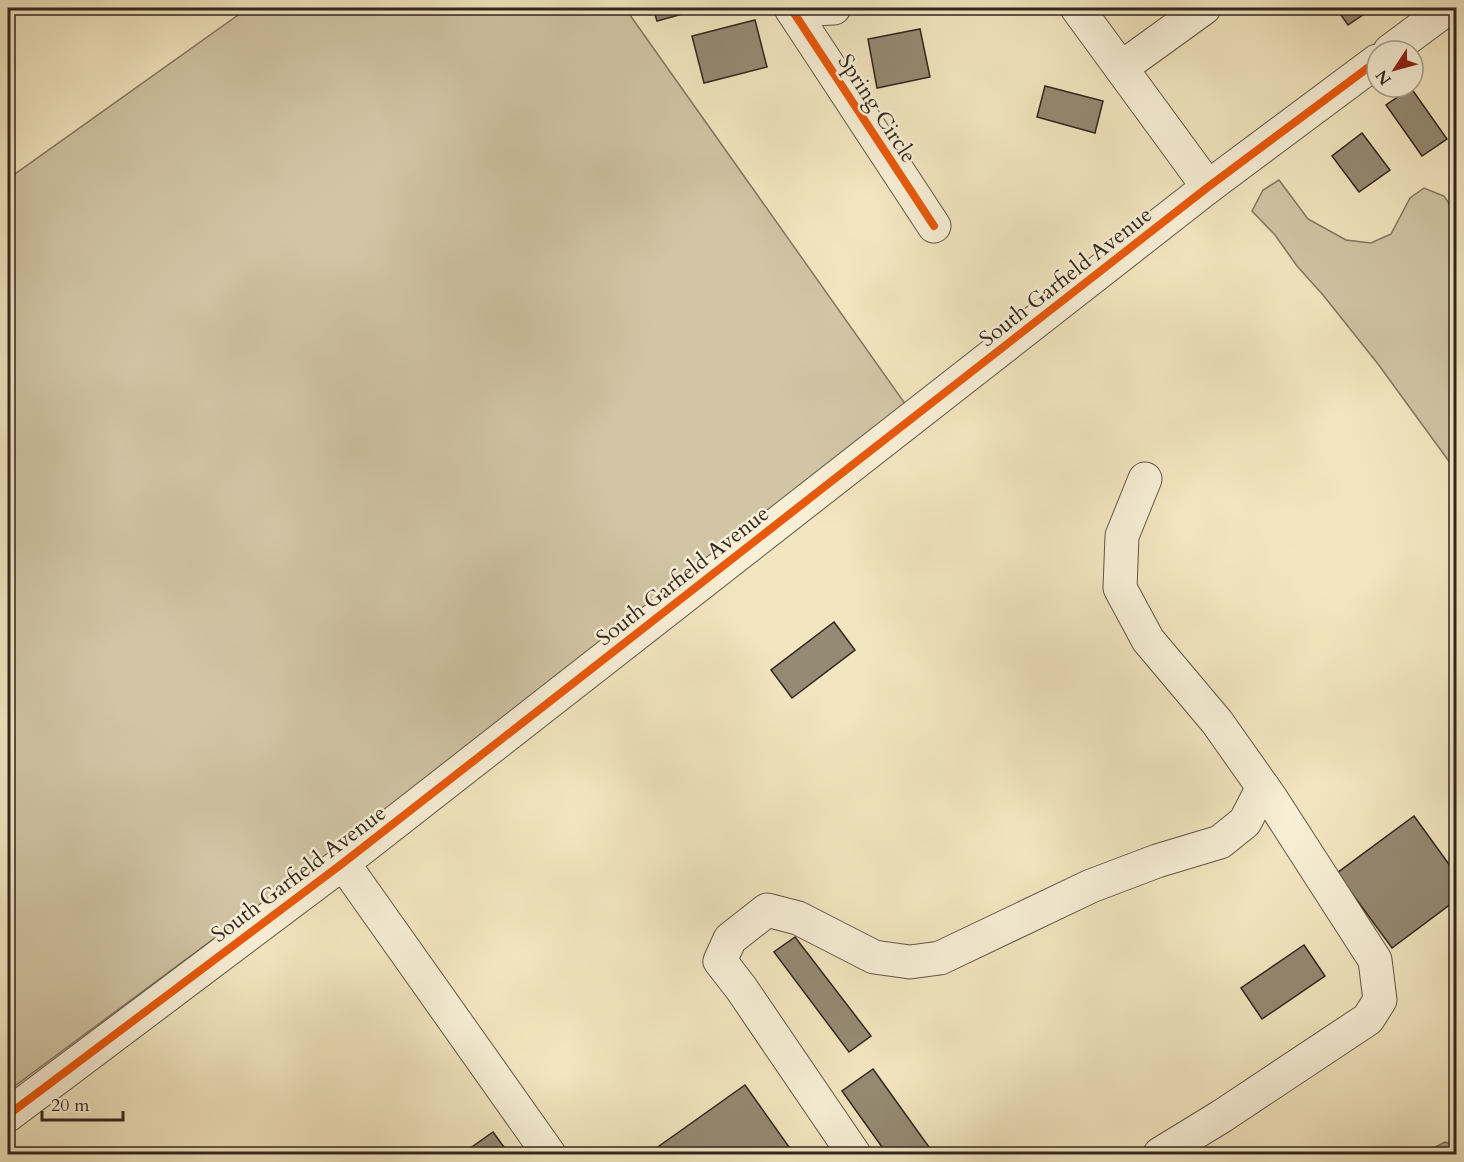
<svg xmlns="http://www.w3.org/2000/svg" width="1464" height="1162" viewBox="0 0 1464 1162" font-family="Cardo,serif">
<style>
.green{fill:#d1c5a5;stroke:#817662;stroke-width:1.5}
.water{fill:#b0a589;stroke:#7d725f;stroke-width:1.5}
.building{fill:#958a73;stroke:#31261f;stroke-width:1.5}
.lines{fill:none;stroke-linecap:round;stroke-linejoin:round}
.minor-casing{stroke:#615647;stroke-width:35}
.minor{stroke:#f7efd6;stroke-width:33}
.cycleway-casing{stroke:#f7efd6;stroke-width:11}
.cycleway{stroke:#e8590c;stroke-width:8}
.labels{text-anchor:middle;stroke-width:5;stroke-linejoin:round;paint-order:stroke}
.street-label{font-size:22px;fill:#31261f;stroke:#f7efd6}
</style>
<rect width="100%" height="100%" fill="#f2e6c0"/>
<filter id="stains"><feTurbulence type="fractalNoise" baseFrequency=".00333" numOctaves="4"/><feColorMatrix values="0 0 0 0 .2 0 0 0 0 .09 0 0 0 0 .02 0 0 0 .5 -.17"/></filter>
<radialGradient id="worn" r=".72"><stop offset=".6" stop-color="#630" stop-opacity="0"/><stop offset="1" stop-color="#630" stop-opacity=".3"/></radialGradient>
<g class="green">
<polygon points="248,8 625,8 906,405 384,813 8,1091 8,179"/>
<polygon points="1279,180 1308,219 1346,240 1371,243 1391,234 1410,198 1424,188 1444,196 1456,214 1456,471 1378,364 1323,295 1297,266 1275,235 1252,211 1263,190"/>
</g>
<polygon class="water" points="1445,1142 1456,1146 1456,1154 1422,1154"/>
<g class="building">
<polygon points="653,8 704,8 657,21"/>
<polygon points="1336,8 1373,8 1348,25"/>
<polygon points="755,20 767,67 704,83 692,36"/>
<polygon points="920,29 930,77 877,88 868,39"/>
<polygon points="1045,86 1103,101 1095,133 1037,117"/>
<polygon points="1411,88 1447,139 1422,156 1386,105"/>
<polygon points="1362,133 1390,170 1359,192 1332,156"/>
<polygon points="834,622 855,650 792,698 771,670"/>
<polygon points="1414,816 1456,874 1456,900 1392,948 1337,873"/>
<polygon points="795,937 871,1036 849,1052 774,952"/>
<polygon points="1304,945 1325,976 1262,1019 1241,988"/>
<polygon points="873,1069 934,1154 887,1154 842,1091"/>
<polygon points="745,1085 794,1154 648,1154"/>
<polygon points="493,1132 509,1154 462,1154"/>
</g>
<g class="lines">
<defs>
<g id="minor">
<polyline points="791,8 792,10 834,8"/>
<polyline points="1077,8 1208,187"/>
<polyline points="792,10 934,226"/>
<polyline points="1390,51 1448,8"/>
<polyline points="1121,68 1204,8"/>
<polyline points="1145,479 1122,536 1120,588 1148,640 1217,722 1270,797 1375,960 1380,1000 1368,1019 1222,1116 1160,1154"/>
<polyline points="343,863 549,1154"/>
<polyline points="8,1115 343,863 1208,187 1377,61"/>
<polyline points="854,1154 741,988 720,961 730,939 767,910 798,918 874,957 910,962 940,958 1091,886 1157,861 1220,842 1245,822 1263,787"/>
</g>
</defs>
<use href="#minor" class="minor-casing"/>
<use href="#minor" class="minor"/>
<defs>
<g id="cycleway">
<polyline points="792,10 934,226"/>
<polyline points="8,1115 343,863 1208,187 1377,61"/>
</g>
</defs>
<use href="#cycleway" class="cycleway-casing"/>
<use href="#cycleway" class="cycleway"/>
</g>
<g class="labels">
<g class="street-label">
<text transform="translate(878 108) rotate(57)" y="8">Spring Circle</text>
<text transform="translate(1065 276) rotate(-38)" y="8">South Garfield Avenue</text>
<text transform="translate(682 575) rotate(-38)" y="8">South Garfield Avenue</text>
<text transform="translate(298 873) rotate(-37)" y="8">South Garfield Avenue</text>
</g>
</g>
<rect width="1464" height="1162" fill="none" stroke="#f2e6c0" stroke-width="30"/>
<rect x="9" y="9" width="1446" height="1144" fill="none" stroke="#31261f" stroke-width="3"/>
<rect x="15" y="15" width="1434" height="1132" fill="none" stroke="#31261f" stroke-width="1.5"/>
<g transform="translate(1395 69) rotate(234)"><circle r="28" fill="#f7efd6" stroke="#a89f8d" stroke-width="1.5"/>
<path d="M0-4.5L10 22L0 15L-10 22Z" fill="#8f2418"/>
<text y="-9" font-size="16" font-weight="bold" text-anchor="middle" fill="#31261f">N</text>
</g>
<path d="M42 1111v9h81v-9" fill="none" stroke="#31261f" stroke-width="3"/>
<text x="51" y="1111" font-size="18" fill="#31261f" stroke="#f7efd6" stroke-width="4.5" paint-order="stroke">20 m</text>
<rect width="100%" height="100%" filter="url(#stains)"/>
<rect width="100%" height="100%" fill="url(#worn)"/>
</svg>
